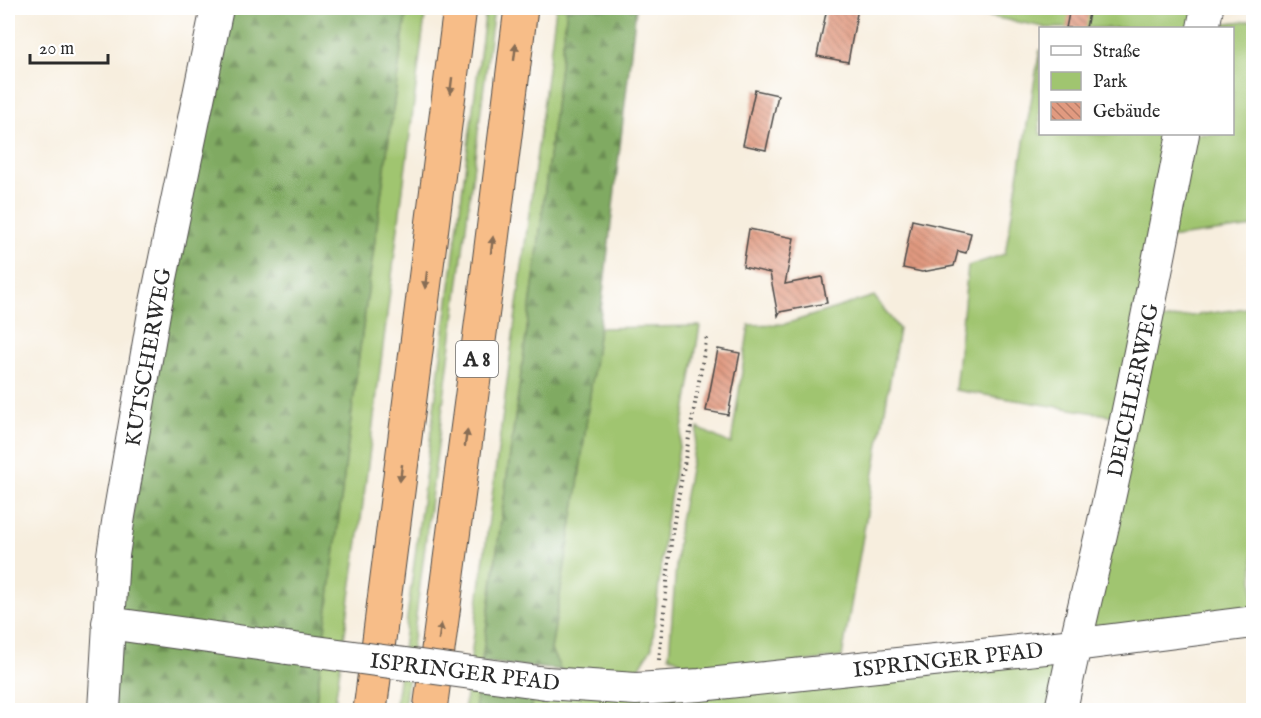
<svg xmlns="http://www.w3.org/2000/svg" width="1261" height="718" viewBox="0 0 1261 718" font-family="'IM FELL English',serif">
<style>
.green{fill:#a0c570;stroke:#66784e;stroke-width:1.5}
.forest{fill:url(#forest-firs);stroke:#566a46;stroke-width:1.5}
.building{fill:url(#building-back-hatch)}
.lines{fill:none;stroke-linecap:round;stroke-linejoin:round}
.minor-casing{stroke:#4a4846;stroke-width:34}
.highway-casing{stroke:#4a4846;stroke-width:35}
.path{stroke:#4a4846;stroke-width:4;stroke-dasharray:1.5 4.5;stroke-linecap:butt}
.minor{stroke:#fff;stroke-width:32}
.highway{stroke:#f7bd88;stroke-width:33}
.minor-bridge-casing{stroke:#4a4846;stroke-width:34;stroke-linecap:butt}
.minor-bridge{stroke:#fff;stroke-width:32}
.oneway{fill:#876d55}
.labels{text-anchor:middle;stroke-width:6;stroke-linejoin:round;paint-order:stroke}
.shield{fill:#fff;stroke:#6b6b6b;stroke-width:1.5}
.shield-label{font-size:21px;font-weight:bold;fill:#2b2b2b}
.street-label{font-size:22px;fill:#2b2b2b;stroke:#fff}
</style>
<defs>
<pattern id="forest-firs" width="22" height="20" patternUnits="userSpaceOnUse" patternTransform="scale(1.5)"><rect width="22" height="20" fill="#80aa62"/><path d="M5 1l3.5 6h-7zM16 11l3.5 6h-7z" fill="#698b51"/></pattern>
<pattern id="building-back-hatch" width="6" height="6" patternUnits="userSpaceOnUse" patternTransform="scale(1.5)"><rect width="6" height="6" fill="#e19a80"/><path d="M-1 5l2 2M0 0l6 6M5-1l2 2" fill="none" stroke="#b77e69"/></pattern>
</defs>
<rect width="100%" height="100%" fill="#fff"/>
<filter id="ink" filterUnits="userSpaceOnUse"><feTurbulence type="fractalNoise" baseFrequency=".0167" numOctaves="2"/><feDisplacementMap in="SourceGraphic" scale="12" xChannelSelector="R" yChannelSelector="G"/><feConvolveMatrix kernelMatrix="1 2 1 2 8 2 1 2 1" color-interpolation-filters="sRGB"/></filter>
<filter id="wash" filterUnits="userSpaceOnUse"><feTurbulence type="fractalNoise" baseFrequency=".008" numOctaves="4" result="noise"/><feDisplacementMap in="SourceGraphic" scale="24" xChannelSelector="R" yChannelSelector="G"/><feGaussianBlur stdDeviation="1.35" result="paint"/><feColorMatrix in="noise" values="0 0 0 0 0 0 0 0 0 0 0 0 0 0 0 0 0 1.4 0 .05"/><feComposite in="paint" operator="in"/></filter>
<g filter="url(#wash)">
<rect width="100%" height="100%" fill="#f7eede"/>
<g class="green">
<polygon points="407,8 426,8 360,527 334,710 315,710 358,363"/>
<polygon points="486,8 494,8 404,710 395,710"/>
<polygon points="556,8 567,8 537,256 475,710 464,710"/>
<polygon points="944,8 1202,8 1198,28 1044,28 1044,27"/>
<polygon points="1253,20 1253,227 1168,238 1189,134 1232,134 1232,28 1210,28 1210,25"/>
<polygon points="1040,49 1040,134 1177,134 1119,417 955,390 968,266 1005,254"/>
<polygon points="874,296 899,329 842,657 766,666 686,664 669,656 679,526 698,428 731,444 749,325 785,324"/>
<polygon points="1253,307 1253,610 1088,631 1154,321"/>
<polygon points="700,326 665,528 652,647 635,675 561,670 551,650 578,485 599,328"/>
<polygon points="1057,652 1054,710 530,710 533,694"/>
</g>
<g class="forest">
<polygon points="228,8 407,8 358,363 315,710 113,710 120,584 169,310"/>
<polygon points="567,8 636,8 599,328 578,485 551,650 561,670 482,662 537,256"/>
<polygon points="478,689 533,694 530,710 475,710"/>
</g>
<g id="blocks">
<g class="building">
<polygon points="827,8 858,8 848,62 817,56"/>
<polygon points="1070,8 1090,8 1086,28 1066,28"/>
<polygon points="755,90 778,95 766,150 743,145"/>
<polygon points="912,220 971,233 966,253 958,251 954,266 922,272 903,268"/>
<polygon points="749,229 794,238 785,284 822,277 827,303 780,312 778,316 770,273 743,267"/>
<polygon points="718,349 740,353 728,415 706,411"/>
</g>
</g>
</g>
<g filter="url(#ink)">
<use href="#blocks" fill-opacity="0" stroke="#4a4846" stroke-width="1.5"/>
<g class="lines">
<defs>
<g id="minor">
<polyline points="1203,28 1207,8"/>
<polyline points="108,623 287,648"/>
<polyline points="546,683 636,689 700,685 1074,645 1254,622"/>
<polyline points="104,710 113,555 119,516 155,307 217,8"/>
<path d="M1061,710C1076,635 1096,560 1112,485C1138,368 1160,251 1183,134"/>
</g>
<g id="highway">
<polyline points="370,710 460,8"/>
<polyline points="430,710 484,303 521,8"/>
</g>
</defs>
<use href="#minor" class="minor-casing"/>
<use href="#highway" class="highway-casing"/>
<polyline class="path" points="659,660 672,533 707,336"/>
<use href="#minor" class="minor"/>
<use href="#highway" class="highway"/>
<defs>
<polyline id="minor-bridge" points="287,648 546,683"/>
</defs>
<use href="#minor-bridge" class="minor-bridge-casing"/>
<use href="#minor-bridge" class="minor-bridge"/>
</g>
<defs><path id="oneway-solid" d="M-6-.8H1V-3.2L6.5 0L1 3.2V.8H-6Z" transform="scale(1.5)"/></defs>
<g class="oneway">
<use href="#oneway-solid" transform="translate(515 52) rotate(-83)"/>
<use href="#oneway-solid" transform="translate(451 86) rotate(97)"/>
<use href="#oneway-solid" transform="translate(492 245) rotate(-83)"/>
<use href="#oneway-solid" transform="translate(426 280) rotate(97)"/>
<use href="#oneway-solid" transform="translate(466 438) rotate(-82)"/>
<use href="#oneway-solid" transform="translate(401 473) rotate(97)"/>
<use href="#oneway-solid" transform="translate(440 632) rotate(-82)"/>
</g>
</g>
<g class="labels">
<rect class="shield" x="456" y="341" width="42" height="36" rx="4.5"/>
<g class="shield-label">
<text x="477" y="366">A 8</text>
</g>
<g class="street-label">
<text transform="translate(147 357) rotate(-80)" y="8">KUTSCHERWEG</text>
<text transform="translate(1132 390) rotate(-78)" y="8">DEICHLERWEG</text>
<text transform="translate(948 659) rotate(-6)" y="8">ISPRINGER PFAD</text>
<text transform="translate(465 671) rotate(7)" y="8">ISPRINGER PFAD</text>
</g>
</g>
<rect width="1261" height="718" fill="none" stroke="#fff" stroke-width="30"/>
<rect x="1039" y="27" width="195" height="108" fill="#ffffff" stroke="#aaaaaa" stroke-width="1.5"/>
<rect x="1051" y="46" width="30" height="9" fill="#ffffff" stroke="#aaaaaa" stroke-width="1.5"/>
<text x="1093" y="57" font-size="18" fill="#2b2b2b">Straße</text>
<rect x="1051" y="72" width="30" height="18" fill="#a0c570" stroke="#aaaaaa" stroke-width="1.5"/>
<text x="1093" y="87" font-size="18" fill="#2b2b2b">Park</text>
<rect x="1051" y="102" width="30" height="18" fill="url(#building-back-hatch)" stroke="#aaaaaa" stroke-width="1.5"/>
<text x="1093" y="117" font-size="18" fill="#2b2b2b">Gebäude</text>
<path d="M30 54v9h78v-9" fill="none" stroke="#2b2b2b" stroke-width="3"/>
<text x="39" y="54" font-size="18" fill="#2b2b2b" stroke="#ffffff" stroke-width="4.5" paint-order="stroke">20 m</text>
</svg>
